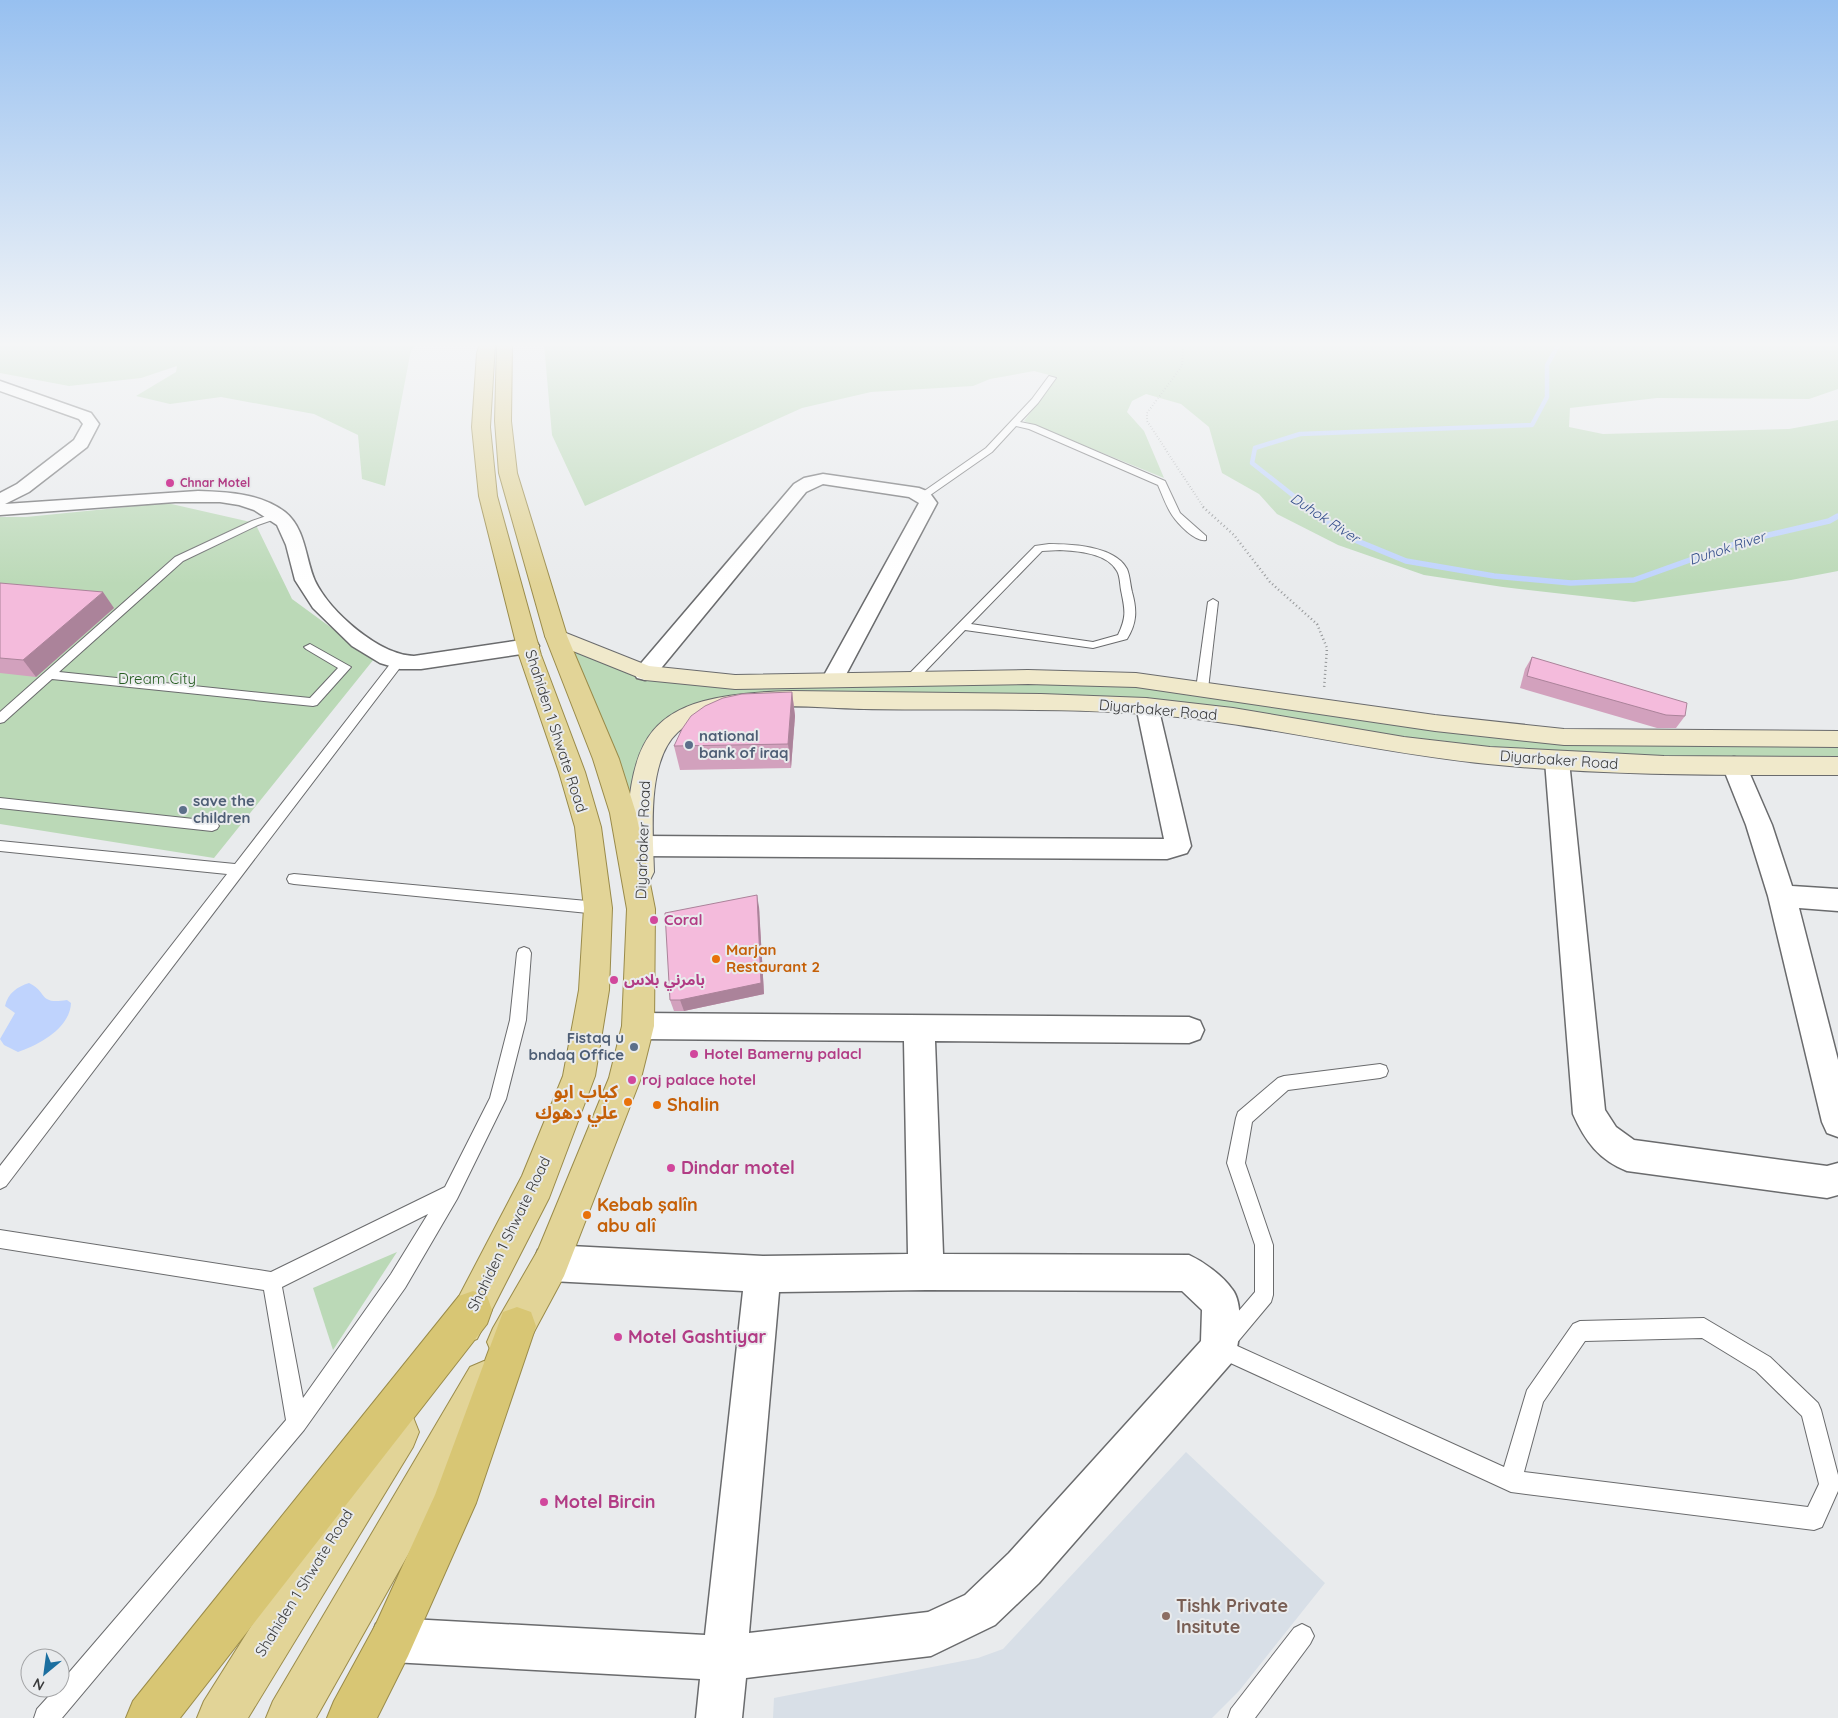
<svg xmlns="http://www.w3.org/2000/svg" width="1838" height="1718" viewBox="0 0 1838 1718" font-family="Quicksand,'Noto Sans Arabic',sans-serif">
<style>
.built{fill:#d8dfe7}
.green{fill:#bbd9b7}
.water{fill:#bfd3fd}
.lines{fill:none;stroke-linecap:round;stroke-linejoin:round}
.stream-far1{stroke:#bfd3fd;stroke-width:4.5}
.stream{stroke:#bfd3fd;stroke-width:5.5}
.service-casing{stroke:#6a6b6d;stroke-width:2}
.minor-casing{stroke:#6a6b6d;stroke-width:3}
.secondary-casing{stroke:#6a6b6d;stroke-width:2}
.primary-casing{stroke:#9a8b4a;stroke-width:2}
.trunk-casing{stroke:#9a8b4a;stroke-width:2}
.path-far1{stroke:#949698;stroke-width:2;stroke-dasharray:0.5 2.5;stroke-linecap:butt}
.path{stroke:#949698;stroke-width:2.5;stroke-dasharray:1 3;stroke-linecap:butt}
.service{fill:#fff;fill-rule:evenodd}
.minor{fill:#fff;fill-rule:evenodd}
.secondary{fill:#f0e9cb;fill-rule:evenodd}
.primary{fill:#e2d497;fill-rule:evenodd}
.trunk{fill:#d8c674;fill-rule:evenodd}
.wall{fill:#d2a1bd}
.shaded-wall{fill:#ab839a}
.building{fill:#f4bbdc;stroke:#ab839a}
.hotel-dot{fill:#d1479c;stroke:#e9ebed;stroke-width:2}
.service-dot{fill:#5c6f8a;stroke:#e9ebed;stroke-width:2}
.food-dot{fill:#e8710a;stroke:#e9ebed;stroke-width:2}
.education-dot{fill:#8d6e63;stroke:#e9ebed;stroke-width:2}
.labels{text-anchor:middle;stroke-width:4;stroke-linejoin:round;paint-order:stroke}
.far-hotel-label{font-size:12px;font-weight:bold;fill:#b23c85;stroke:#e9ebed;text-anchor:start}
.far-water-label{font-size:14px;font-style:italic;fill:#314c8a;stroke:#e9ebed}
.park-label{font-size:15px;fill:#265d21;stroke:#e9ebed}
.street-label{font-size:15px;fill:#393a3b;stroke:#e9ebed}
.service-label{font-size:15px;font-weight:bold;fill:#4e5e75;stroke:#e9ebed;text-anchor:start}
.hotel-label{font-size:15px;font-weight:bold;fill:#b23c85;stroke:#e9ebed;text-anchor:start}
.food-label{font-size:15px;font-weight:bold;fill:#c56008;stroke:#e9ebed;text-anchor:start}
.near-food-label{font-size:18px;font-weight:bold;fill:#c56008;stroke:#e9ebed;text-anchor:start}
.near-hotel-label{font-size:18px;font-weight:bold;fill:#b23c85;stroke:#e9ebed;text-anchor:start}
.near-education-label{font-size:18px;font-weight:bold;fill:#785e54;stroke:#e9ebed;text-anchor:start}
</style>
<rect width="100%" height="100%" fill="#e9ebed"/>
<polygon class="built" points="1186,1452 1325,1583 1239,1691 1212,1718 773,1718 774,1698 978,1658 1003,1649"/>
<g class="green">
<polygon points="0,344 419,344 411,350 385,486 362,479 358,435 314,414 221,397 170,404 136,396 176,372 177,366 141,378 69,386 0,373"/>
<polygon points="544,344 1838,344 1838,389 1809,399 1657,398 1570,408 1569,427 1603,434 1789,429 1838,420 1838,571 1791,580 1634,602 1503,587 1424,575 1338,545 1277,514 1259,494 1222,473 1209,427 1181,404 1146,394 1132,401 1127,412 1144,431 1164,478 1024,421 1054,382 1053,376 1034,371 990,379 973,386 871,392 802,408 585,506 552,435"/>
<polygon points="167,503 255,523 292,599 374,659 214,858 0,824 0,517 26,517"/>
<polygon points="556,636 679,677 1136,680 1564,737 1838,739 1838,766 1557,761 1147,706 784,700 668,727 640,846"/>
<polygon points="397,1252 333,1350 313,1288"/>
</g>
<path class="water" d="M29,983C48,992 38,1005 67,1000L71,1003C70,1028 39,1045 18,1052L4,1045L0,1039L15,1013L5,1006C8,993 17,987 29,983Z"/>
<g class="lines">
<polyline class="stream-far1" points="1309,508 1252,463 1255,448 1300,434 1532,425 1547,397 1547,365 1559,344"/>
<polyline class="stream" points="1307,507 1350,538 1406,561 1494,576 1571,583 1634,580 1743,541 1829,521 1838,516"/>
<defs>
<g id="service">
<path d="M1049,376L1056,378L1038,403L1020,422L1035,425L1165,481L1180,513L1206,536V540C1195,542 1178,524 1172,515C1166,506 1162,494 1158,485L1029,429L1016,426L992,452L926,498H920V494L986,448L1032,399Z"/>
<polygon points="278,512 281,513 281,517 258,525 183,561 59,672 310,698 338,668 306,649 304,647 310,644 351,667 317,705 313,706 52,679 4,722 0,723 0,712 175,557 252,521"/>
<path d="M1049,544C1072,544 1115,546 1127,569C1130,576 1130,584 1132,592C1137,610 1137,623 1127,639L1093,648L965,630L916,681H908L906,678L908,675L1035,546ZM1060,550C1078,551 1107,553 1117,571C1120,576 1120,584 1121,590C1125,610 1127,616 1118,635L1093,642L971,624L1042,551Z"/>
<polygon points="1213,599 1218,602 1208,689 1202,693 1196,689 1208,602"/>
<polygon points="398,658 402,659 404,662 402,665 6,1186 0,1189 0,1166 227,874 0,851 0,841 235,864 394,659"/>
<polygon points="0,798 212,821 217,823 219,826 217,829 212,831 0,808"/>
<polygon points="294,874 598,902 603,904 605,908 603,912 598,914 294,884 289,883 287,879 289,875"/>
<path d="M524,947L529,949L531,953L526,1020L506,1099L457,1199L405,1288L304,1430L62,1718H34L37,1709L56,1688H60V1683L286,1420L264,1290L0,1248V1230L271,1272L445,1187L490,1098L510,1020L517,953L519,949ZM428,1214L391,1274L303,1398L282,1287Z"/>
<path d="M1380,1064L1386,1066L1388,1071L1386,1076L1380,1078L1288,1090L1252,1122L1245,1163L1273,1245V1295L1271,1302L1235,1345L1504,1467L1527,1390L1573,1324L1580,1321L1704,1318L1770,1357L1818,1403L1821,1410L1838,1475V1491L1822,1527L1814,1530L1511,1492L1213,1355L1210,1348L1213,1341L1255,1292V1245L1227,1163L1236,1118L1238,1112L1278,1078L1284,1076ZM1702,1338L1756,1371L1802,1416L1819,1484L1808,1507L1524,1472L1543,1402L1585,1341Z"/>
<polygon points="1302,1624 1310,1628 1314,1636 1310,1644 1255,1718 1228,1718 1231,1709 1294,1628"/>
</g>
<g id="minor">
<path d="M0,381L91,413L99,424L87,447L29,492L5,504L198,491C226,492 261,493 285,512C306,529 305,558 315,581C330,612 379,655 414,656L528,639L536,641L539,646L536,651L528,653L421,669H400L380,663L352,646L313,608L295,580L286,545L277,525L254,510L239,505L220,502H175L0,515V493L17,484L74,440L83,424L79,419L0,391Z"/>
<polygon points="823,474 919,488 929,492 937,503 841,684 833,686 825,684 822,679 919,503 909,497 823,484 806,492 653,678 645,680 637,678 634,673 637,668 794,484 804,478"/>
<polygon points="1147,699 1155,701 1158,706 1191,846 1187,853 1167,859 640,856 631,853 627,846 631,839 640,836 1164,839 1136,706 1139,701"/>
<path d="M1557,753L1565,755L1569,761L1605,1110L1616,1127L1634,1140L1827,1166L1838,1163V1195L1827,1198L1627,1171C1599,1160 1585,1141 1573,1114L1545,761L1549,755Z"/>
<polygon points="1734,757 1743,759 1746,765 1772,825 1792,886 1838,889 1838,911 1799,908 1838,1060 1838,1137 1827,1133 1822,1122 1768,896 1746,825 1722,765 1725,759"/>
<path d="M638,1013L1189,1017L1200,1021L1204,1030L1200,1039L1189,1043L935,1041L943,1254L1189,1255C1204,1262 1222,1275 1232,1289C1244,1303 1240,1345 1233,1361L1039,1583L995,1625L931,1656L746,1678L742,1718H696L700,1679L392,1662L376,1656L370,1640L376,1624L392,1618L705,1635L743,1291L551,1281L538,1276L533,1263L538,1250L551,1245L763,1256L908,1254L904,1041L638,1039L627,1035L623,1026L627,1017ZM926,1290L1182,1291L1202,1310L1201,1341L1009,1553L965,1595L928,1612L749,1633L779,1292Z"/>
</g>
<g id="secondary">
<polygon points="556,629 649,666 735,675 1028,670 1136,673 1435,715 1564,729 1838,731 1838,747 1564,745 1435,731 1136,687 1028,684 735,689 645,680 548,641 545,636 548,631"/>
<path d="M791,691L1041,694L1146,698L1233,708L1404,737L1490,747L1664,756L1838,757V775C1721,775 1604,776 1488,764C1387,754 1289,730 1188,718C1080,706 972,711 864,709C813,708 718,696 678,732C646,761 653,833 654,872L650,880L640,883L630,880L626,872C627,732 643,695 791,691Z"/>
</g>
<g id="primary">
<polygon points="480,344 495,344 490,427 497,496 541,655 585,772 601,827 612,908 609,990 595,1076 549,1198 477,1339 463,1344 449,1339 444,1325 522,1176 563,1076 579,990 584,908 575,827 559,772 519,655 479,496 472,427 477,353"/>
<polygon points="497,344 512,344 511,421 517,473 567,636 619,759 636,813 655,909 654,1026 641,1078 564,1276 521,1356 507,1362 493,1356 487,1342 493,1328 538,1250 609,1078 622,1026 627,909 610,813 593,759 545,636 499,473 495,421"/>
<polygon points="484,1361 498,1367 504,1381 498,1395 316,1718 266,1718 273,1701 470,1367"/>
<polygon points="398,1411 413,1417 419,1432 413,1447 248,1718 197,1718 204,1701 383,1417"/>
</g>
<g id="trunk">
<polygon points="473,1291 487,1296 492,1310 487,1324 180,1718 126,1718 133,1701 459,1296"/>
<polygon points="517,1307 531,1312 536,1326 476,1503 408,1656 377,1718 327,1718 334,1701 376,1624 435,1495 503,1312"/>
</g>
</defs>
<use href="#service" class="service-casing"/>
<use href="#minor" class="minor-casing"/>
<use href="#secondary" class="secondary-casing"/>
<use href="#primary" class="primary-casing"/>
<use href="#trunk" class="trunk-casing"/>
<polyline class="path-far1" points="1183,349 1182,366 1147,413 1147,421 1204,508"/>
<polyline class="path" points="1203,507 1234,535 1270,582 1317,624 1327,648 1324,689"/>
<use href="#service" class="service"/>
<use href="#minor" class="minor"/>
<use href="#secondary" class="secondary"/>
<use href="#primary" class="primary"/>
<use href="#trunk" class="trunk"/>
</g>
<g class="wall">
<polygon points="0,583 114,608 36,677 0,673"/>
<polygon points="1532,657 1685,716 1676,728 1657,728 1520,688 1525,669"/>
<polygon points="792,692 795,716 791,768 680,770 674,746"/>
<polygon points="759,907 764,994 684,1011 674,1011 670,1000"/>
</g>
<g class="shaded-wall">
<polygon points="103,592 114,608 36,677 23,660"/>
<polygon points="792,692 795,716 791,768 788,744"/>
<polygon points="757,895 759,907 764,994 684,1011 680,1000"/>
</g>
<g class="building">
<polygon points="0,583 103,592 23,660 0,658"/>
<polygon points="1532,657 1687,703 1685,716 1666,715 1527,676"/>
<polygon points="792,692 788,744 674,746 682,729 691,716 705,706 723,698 742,694"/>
<polygon points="757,895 761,983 680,1000 670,1000 665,913"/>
</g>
<linearGradient id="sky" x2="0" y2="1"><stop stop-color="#97c0f0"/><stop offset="0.59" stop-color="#f5f6f7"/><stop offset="1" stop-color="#f5f6f7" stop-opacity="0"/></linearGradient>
<rect width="1838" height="584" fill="url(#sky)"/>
<g class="hotel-dot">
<circle cx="170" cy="483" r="5"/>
<circle cx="654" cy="920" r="5"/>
<circle cx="614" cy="980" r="5"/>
<circle cx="694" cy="1054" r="5"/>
<circle cx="632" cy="1080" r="5"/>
<circle cx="671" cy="1168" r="5"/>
<circle cx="618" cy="1337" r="5"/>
<circle cx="544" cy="1502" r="5"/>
</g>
<g class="service-dot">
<circle cx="689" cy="745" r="5"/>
<circle cx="183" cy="810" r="5"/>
<circle cx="634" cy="1047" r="5"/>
</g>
<g class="food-dot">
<circle cx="716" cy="959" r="5"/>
<circle cx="628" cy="1102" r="5"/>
<circle cx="657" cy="1105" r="5"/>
<circle cx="587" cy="1215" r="5"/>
</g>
<circle class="education-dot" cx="1166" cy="1616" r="5"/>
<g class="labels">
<g class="far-hotel-label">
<text x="180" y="487">Chnar Motel</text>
</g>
<g class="far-water-label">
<text transform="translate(1325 518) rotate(33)" y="5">Duhok River</text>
<text transform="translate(1727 548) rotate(-18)" y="5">Duhok River</text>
</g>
<g class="park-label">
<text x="157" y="684">Dream City</text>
</g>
<g class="street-label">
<text transform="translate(1158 710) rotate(5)" y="5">Diyarbaker Road</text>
<text transform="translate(556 731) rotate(72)" y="5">Shahiden 1 Shwate Road</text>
<text transform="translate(1559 760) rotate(4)" y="5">Diyarbaker Road</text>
<text transform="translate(643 840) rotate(-88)" y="5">Diyarbaker Road</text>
<text transform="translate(509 1234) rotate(-64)" y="5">Shahiden 1 Shwate Road</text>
<text transform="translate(304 1583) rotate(-58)" y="5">Shahiden 1 Shwate Road</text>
</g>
<g class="service-label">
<text x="699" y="741">national<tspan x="699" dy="17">bank of iraq</tspan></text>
<text x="193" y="806">save the<tspan x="193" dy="17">children</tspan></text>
<text x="624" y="1043" text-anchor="end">Fistaq u<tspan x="624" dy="17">bndaq Office</tspan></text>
</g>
<g class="hotel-label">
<text x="664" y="925">Coral</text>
<text x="624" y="985">بامرني بلاس</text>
<text x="704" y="1059">Hotel Bamerny palacl</text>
<text x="642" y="1085">roj palace hotel</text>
</g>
<g class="food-label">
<text x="726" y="955">Marjan<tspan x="726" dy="17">Restaurant 2</tspan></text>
</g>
<g class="near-food-label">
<text x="618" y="1098" text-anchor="end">كباب ابو<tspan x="618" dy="21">علي دهوك</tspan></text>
<text x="667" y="1111">Shalin</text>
<text x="597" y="1211">Kebab şalîn<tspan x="597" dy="21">abu alî</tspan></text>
</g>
<g class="near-hotel-label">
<text x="681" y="1174">Dindar motel</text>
<text x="628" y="1343">Motel Gashtiyar</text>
<text x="554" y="1508">Motel Bircin</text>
</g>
<g class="near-education-label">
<text x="1176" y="1612">Tishk Private<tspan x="1176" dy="21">Insitute</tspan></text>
</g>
</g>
<g transform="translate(45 1673) rotate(209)"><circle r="24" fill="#e9ebed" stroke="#a3a4a6"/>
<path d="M0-4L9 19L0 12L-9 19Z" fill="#1c6fa0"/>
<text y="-8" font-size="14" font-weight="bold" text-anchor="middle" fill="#393a3b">N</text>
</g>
</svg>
